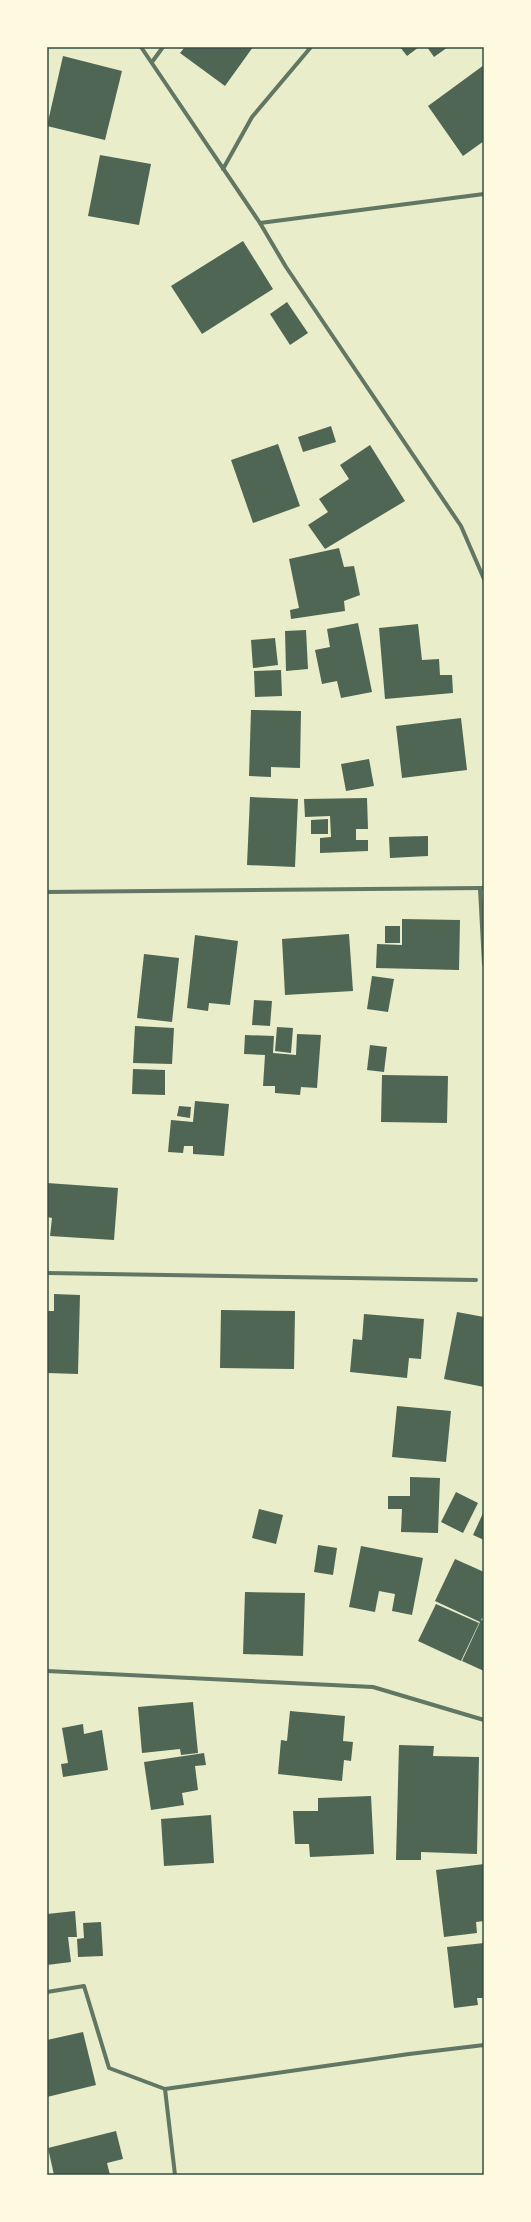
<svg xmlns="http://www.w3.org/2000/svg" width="531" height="2222" viewBox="0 0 531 2222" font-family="'Source Sans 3',sans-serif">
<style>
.building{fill:#4f6655}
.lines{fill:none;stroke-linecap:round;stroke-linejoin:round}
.minor{stroke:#617663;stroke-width:4}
.neatline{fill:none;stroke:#344e41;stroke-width:1.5}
</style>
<rect width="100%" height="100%" fill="#e9edc9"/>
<g class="building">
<polygon points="185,47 253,47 225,86 180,53"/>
<polygon points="400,47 419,47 407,56"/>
<polygon points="427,47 448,47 434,57"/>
<polygon points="63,56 122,71 105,140 47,126"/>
<polygon points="484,65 484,141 463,156 428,106"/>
<polygon points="100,155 151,164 139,225 88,216"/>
<polygon points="243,241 273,289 202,334 171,286"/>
<polygon points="287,302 308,333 290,345 270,314"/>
<polygon points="331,426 336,442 303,452 298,437"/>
<polygon points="278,444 300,506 253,523 231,460"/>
<polygon points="370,445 405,501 325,549 308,525 328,512 319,499 349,479 340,465"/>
<polygon points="339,548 344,567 354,566 360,595 344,601 345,611 291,619 290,610 299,608 289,559"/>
<polygon points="358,623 372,692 341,698 337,681 322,684 315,650 330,647 327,629"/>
<polygon points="418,624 422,660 439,659 440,675 452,675 453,693 385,699 379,628"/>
<polygon points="306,630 308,669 286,671 285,631"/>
<polygon points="275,638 278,665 253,668 251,640"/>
<polygon points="281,670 282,696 255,697 254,671"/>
<polygon points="251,710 301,711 300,768 271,767 271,777 249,776"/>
<polygon points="461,718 467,770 402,778 396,726"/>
<polygon points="369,759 374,786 346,791 341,764"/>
<polygon points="250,797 298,799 295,867 247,865"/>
<polygon points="367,798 368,829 356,829 356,840 368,840 368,851 320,853 320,838 331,837 330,816 305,817 304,799"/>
<polygon points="328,819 328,834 311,834 311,820"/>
<polygon points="428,836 428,856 390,858 389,837"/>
<polygon points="402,919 460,920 459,970 376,968 377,944 402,945"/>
<rect x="385" y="926" width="15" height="17"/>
<polygon points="349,934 353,991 285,995 282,939"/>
<polygon points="195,935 238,941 230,1005 209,1003 208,1011 187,1008"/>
<polygon points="144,954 179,958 172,1022 137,1018"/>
<polygon points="372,976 394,979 388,1012 367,1009"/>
<polygon points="254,1000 272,1001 270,1026 252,1025"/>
<polygon points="135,1026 174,1028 172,1064 133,1063"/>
<polygon points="277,1027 293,1028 291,1053 275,1051"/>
<polygon points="297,1034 321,1035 317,1088 301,1087 300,1095 275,1093 275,1086 263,1086 265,1055 244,1054 245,1035 274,1036 273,1053 296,1055"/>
<polygon points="370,1045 387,1047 384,1072 367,1070"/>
<polygon points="133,1069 165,1070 165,1095 132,1094"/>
<polygon points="382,1075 448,1076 447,1123 381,1122"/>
<polygon points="195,1101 229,1104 224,1156 193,1154 193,1146 184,1146 183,1153 168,1152 171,1120 193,1122"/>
<polygon points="179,1106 191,1107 190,1118 177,1116"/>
<polygon points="47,1183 118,1188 114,1240 50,1236 52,1218 47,1217"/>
<polygon points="54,1294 80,1295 78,1374 47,1373 47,1311 54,1311"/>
<polygon points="221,1310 295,1311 294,1369 220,1368"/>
<polygon points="457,1312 484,1317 484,1387 444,1379"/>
<polygon points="364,1314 424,1319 421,1359 409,1358 407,1378 350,1372 353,1339 362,1340"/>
<polygon points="397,1406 451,1411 446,1462 392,1457"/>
<polygon points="410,1477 440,1478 438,1533 401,1532 402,1509 388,1509 388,1496 410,1496"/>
<polygon points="456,1492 478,1503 463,1533 441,1522"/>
<polygon points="259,1509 283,1515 276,1544 252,1538"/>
<polygon points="484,1511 484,1540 473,1535"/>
<polygon points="318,1545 337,1548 333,1575 314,1572"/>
<polygon points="361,1546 423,1558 412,1615 392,1611 395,1594 379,1591 375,1612 349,1607"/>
<polygon points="455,1559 484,1572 484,1615 481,1620 484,1621 484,1671 462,1661 480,1622 435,1601"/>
<polygon points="245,1592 305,1593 303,1656 243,1654"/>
<polygon points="436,1604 479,1623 461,1661 418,1641"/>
<polygon points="193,1702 198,1753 181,1755 180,1749 142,1753 138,1707"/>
<polygon points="290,1711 345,1716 343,1741 353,1742 351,1761 344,1760 342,1781 278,1774 281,1740 287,1741"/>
<polygon points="83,1724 84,1734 102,1730 108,1770 63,1777 61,1764 68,1763 62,1728"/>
<polygon points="399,1745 434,1746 433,1756 479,1757 477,1854 421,1852 421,1860 396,1860"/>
<polygon points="204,1753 206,1765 195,1766 198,1790 182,1793 184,1805 151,1810 144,1762"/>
<polygon points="371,1796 374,1854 310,1857 309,1844 295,1844 293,1811 318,1811 318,1798"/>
<polygon points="211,1815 214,1863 164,1866 161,1819"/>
<polygon points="484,1864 484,1921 476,1922 477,1933 444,1937 436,1870"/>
<polygon points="75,1911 77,1937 68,1937 71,1962 47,1965 47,1914"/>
<polygon points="101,1922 103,1956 78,1957 77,1939 84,1938 83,1923"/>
<polygon points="484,1943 484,1998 477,1998 478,2005 454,2008 447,1947"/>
<polygon points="83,2032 96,2085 47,2097 47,2040"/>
<polygon points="116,2131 123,2159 107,2163 110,2175 54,2175 48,2148"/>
</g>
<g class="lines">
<g class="minor">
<polyline points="141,47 260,223 286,267 461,526 484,579"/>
<polyline points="152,62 163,47"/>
<polyline points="223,169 252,117 311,47"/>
<polyline points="260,223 484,194"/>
<polyline points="480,889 484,964"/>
<polyline points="47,892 484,888"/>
<polyline points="47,1273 476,1280"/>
<polyline points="47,1671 373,1687 484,1720"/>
<polyline points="47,1992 84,1986 109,2068 165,2089 409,2054 484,2045"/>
<polyline points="165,2089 175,2175"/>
</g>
</g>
<rect width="531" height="2222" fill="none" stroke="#fefae0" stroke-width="96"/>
<rect x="48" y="48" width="435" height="2126" class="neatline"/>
</svg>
